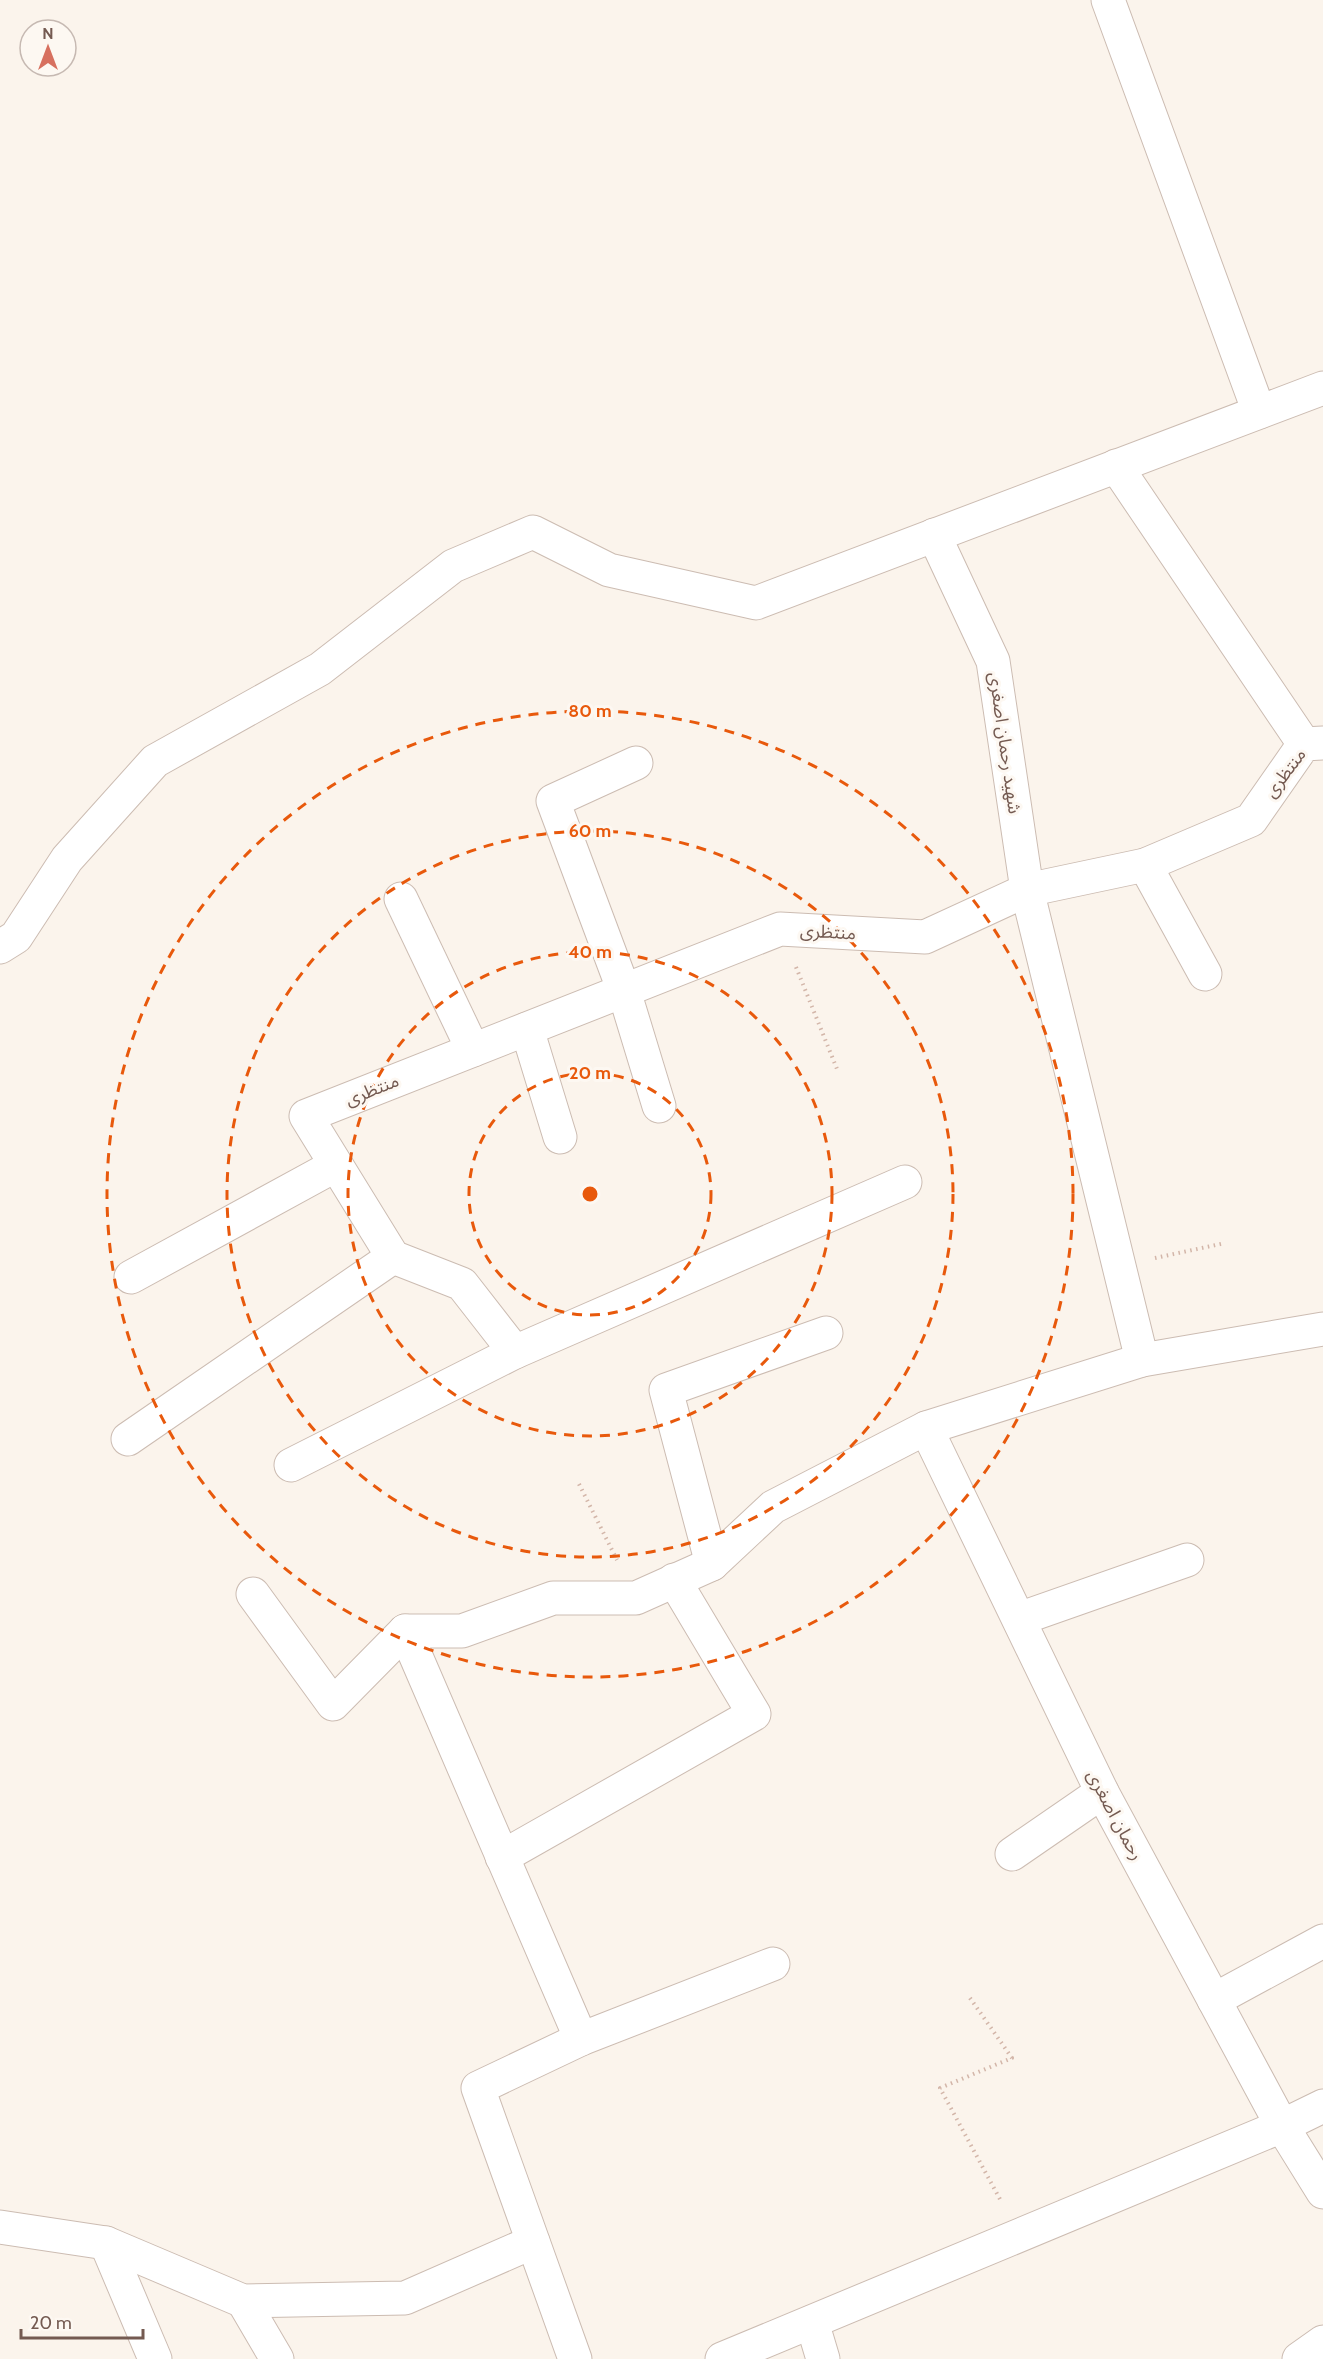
<svg xmlns="http://www.w3.org/2000/svg" width="1323" height="2359" viewBox="0 0 1323 2359" font-family="Cabin,'Noto Sans Arabic',sans-serif">
<style>
.lines{fill:none;stroke-linecap:round;stroke-linejoin:round}
.minor-casing{stroke:#ccbcb2;stroke-width:35}
.path{stroke:#d3b6a9;stroke-width:4;stroke-dasharray:1.5 4.5;stroke-linecap:butt}
.minor{stroke:#fff;stroke-width:33}
.ring{fill:none;stroke:#e8590c;stroke-width:3;stroke-dasharray:10 8}
.labels{text-anchor:middle;stroke-width:6;stroke-linejoin:round;paint-order:stroke}
.street-label{font-size:18px;fill:#745a51;stroke:#fdf8f2}
.centre{fill:#e8590c;stroke:#fdf8f2;stroke-width:3}
.ring-label{font-size:18px;text-anchor:middle;font-weight:bold;fill:#e8590c;stroke:#fdf8f2;stroke-width:6;stroke-linejoin:round;paint-order:stroke}
</style>
<rect width="100%" height="100%" fill="#fbf4ec"/>
<g class="lines">
<defs>
<g id="minor">
<polyline points="1108,0 1259,412"/>
<polyline points="1116,466 1304,744"/>
<polyline points="636,763 553,801 624,991 659,1106"/>
<polyline points="1145,865 1205,974"/>
<polyline points="401,899 473,1050"/>
<polyline points="0,947 16,937 67,859 155,761 320,669 453,566 533,532 609,570 756,603 1323,388"/>
<polyline points="527,1029 560,1137"/>
<polyline points="905,1182 515,1352 462,1284 393,1257 306,1116 780,929 925,937 1027,890 1145,865 1251,820 1304,744 1323,743"/>
<polyline points="131,1277 336,1165"/>
<polyline points="1142,1360 1323,1329"/>
<polyline points="926,1428 1102,1792 1282,2126 1323,2192"/>
<polyline points="128,1439 393,1257"/>
<polyline points="291,1465 515,1352"/>
<polyline points="712,1564 666,1390 826,1333"/>
<polyline points="253,1594 333,1704 405,1631"/>
<polyline points="1019,1619 1187,1560"/>
<polyline points="1012,1854 1102,1792"/>
<polyline points="502,1857 754,1714 674,1580"/>
<polyline points="1214,2000 1323,1941"/>
<polyline points="581,2039 405,1631 462,1631 553,1598 636,1598 712,1564 773,1507 926,1428 1142,1360 1027,890 993,661 934,535"/>
<polyline points="0,2227 106,2243 243,2301 405,2298 533,2242"/>
<polyline points="106,2243 155,2359"/>
<polyline points="243,2301 277,2359"/>
<polyline points="812,2322 823,2359"/>
<polyline points="575,2359 478,2088 581,2039 773,1964"/>
<polyline points="722,2359 1282,2126 1323,2106"/>
<polyline points="1299,2359 1323,2342"/>
</g>
</defs>
<use href="#minor" class="minor-casing"/>
<g class="path">
<polyline points="796,967 837,1069"/>
<polyline points="1155,1258 1225,1243"/>
<polyline points="579,1484 617,1560"/>
<polyline points="970,1998 1012,2058 940,2088 1002,2203"/>
</g>
<use href="#minor" class="minor"/>
</g>
<g class="ring">
<circle cx="590" cy="1194" r="121"/>
<circle cx="590" cy="1194" r="242"/>
<circle cx="590" cy="1194" r="363"/>
<circle cx="590" cy="1194" r="483"/>
</g>
<g class="labels">
<g class="street-label">
<text transform="translate(1005 743) rotate(82)" y="6">شهید رحمان اصغری</text>
<text transform="translate(1285 773) rotate(-53)" y="6">منتظری</text>
<text transform="translate(828 932) rotate(3)" y="6">منتظری</text>
<text transform="translate(372 1090) rotate(-22)" y="6">منتظری</text>
<text transform="translate(1115 1815) rotate(62)" y="6">رحمان اصغری</text>
</g>
</g>
<circle cx="590" cy="1194" r="9" class="centre"/>
<g class="ring-label">
<text x="590" y="717">80 m</text>
<text x="590" y="837">60 m</text>
<text x="590" y="958">40 m</text>
<text x="590" y="1079">20 m</text>
</g>
<g transform="translate(48 48)"><circle r="28" fill="#fdf8f2" stroke="#c6b9b2" stroke-width="1.5"/>
<path d="M0-4.5L10 22L0 15L-10 22Z" fill="#d7705f"/>
<text y="-9" font-size="16" font-weight="bold" text-anchor="middle" fill="#745a51">N</text>
</g>
<path d="M21 2329v9h122v-9" fill="none" stroke="#745a51" stroke-width="3"/>
<text x="30" y="2329" font-size="18" fill="#745a51" stroke="#fdf8f2" stroke-width="4.5" paint-order="stroke">20 m</text>
</svg>
